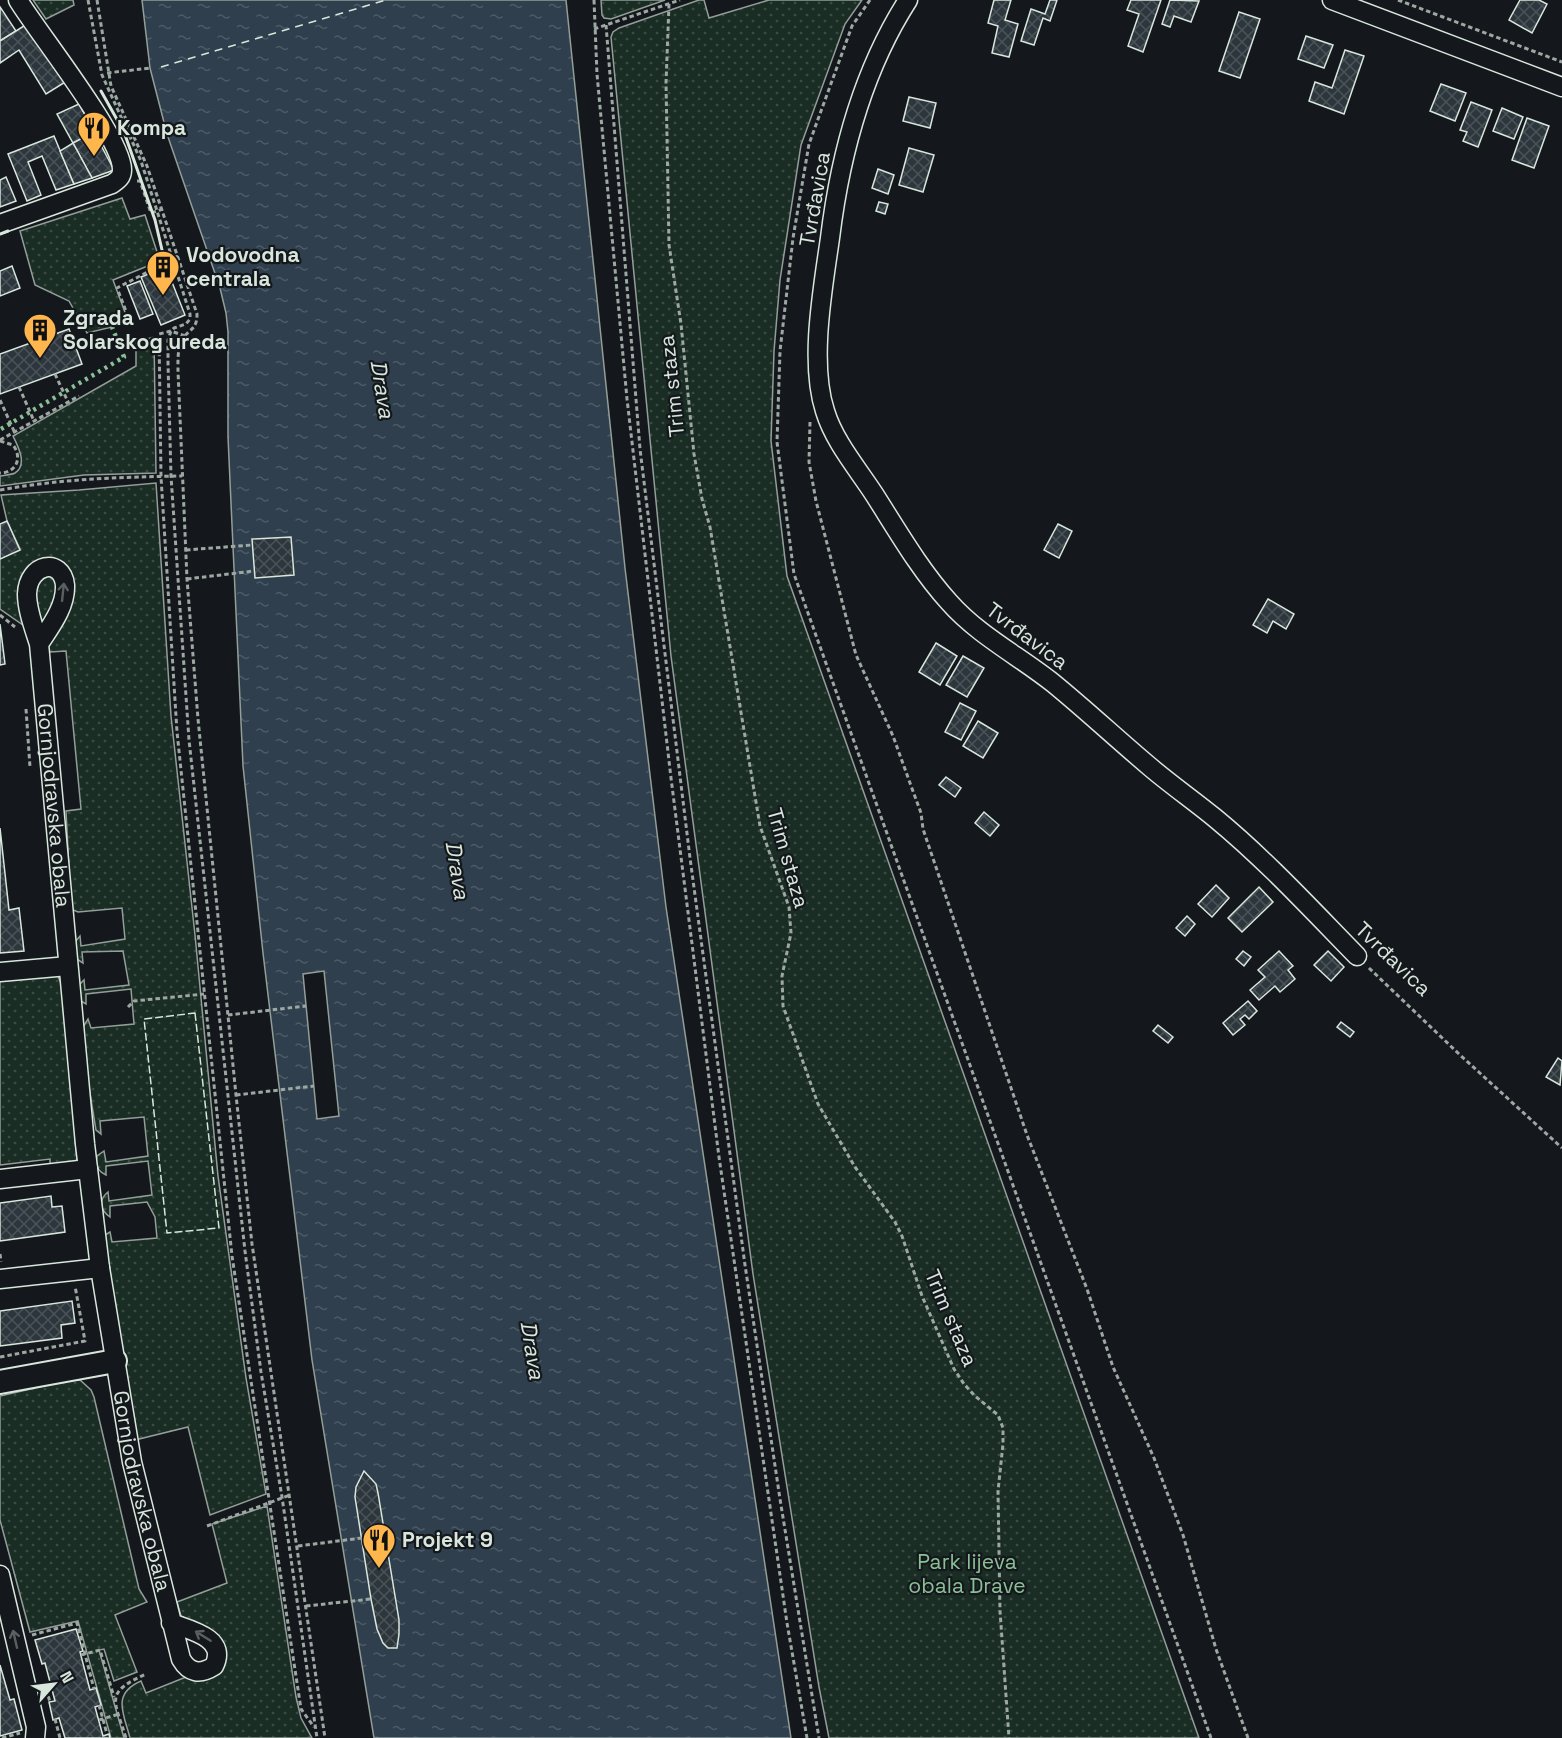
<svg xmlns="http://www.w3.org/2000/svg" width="1562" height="1738" viewBox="0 0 1562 1738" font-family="'Space Grotesk',sans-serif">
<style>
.grass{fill:url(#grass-dots);stroke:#939e99;stroke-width:1.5}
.water{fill:url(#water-ripples);stroke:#939e99;stroke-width:1.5}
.pier{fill:#14181c;stroke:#939e99;stroke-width:1.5}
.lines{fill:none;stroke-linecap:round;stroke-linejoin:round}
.ferry{stroke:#d8e6dc;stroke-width:1.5;stroke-dasharray:8 6;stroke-linecap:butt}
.building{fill:url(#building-cross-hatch);stroke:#d8e6dc;stroke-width:1.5}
.minor-casing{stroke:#d8e6dc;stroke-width:21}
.major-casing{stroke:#d8e6dc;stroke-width:26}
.path{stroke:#9da8a2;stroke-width:3;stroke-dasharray:4.5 3;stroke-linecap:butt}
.minor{stroke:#14181c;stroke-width:18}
.major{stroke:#14181c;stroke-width:22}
.hedge{stroke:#8ac095;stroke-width:4.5;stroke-dasharray:3 4.5;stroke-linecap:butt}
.fence{stroke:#d8e6dc;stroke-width:1.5;stroke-dasharray:8 3;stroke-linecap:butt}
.wall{stroke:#d8e6dc;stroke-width:3}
.oneway{stroke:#59605f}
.labels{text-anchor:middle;stroke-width:4.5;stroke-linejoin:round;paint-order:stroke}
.poi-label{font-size:21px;font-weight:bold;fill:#d8e6dc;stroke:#14181c;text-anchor:start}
.street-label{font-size:21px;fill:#d8e6dc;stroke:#14181c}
.park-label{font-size:21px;fill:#8ac095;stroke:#14181c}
.water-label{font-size:22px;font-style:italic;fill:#d8e6dc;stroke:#14181c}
</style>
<defs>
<pattern id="grass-dots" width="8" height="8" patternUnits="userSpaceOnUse" patternTransform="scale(1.5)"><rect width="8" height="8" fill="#1a2d24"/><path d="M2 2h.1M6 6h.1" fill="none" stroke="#3b4b43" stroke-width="1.8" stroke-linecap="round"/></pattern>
<pattern id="water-ripples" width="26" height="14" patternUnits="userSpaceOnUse" patternTransform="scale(1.5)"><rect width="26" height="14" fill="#2f3f4d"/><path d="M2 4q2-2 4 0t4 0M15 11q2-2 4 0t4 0" fill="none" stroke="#4c5b66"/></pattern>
<pattern id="building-cross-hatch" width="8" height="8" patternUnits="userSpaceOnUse" patternTransform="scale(1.5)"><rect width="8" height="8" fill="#2c363c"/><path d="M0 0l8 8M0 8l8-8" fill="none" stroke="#4a5358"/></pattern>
</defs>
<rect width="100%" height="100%" fill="#14181c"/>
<g class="grass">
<polygon points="33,0 73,0 74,5 46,19"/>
<polygon points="601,0 665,0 611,19 604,18 602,15"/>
<polygon points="699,0 704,0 709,18 769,0 862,0 845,24 801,145 780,280 774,351 771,441 787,576 1199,1738 829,1738 819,1687 753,1274 671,656 611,37 613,32 619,28"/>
<polygon points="122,198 130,219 145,215 160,261 113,280 129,323 87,333 69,301 35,285 20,231"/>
<path d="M154,337L156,473L84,475L0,486V476C4,475 11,475 15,473C28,465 18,446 13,436L136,366V342Z"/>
<path d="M156,483L171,716L195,935L218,1176L246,1378L266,1494L210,1515L188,1427L135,1440L102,1242L105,1235L110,1232L112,1242L157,1238L155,1217L147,1202L110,1206V1217C100,1210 98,1200 108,1192L109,1201L152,1195L148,1161L106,1166V1175C97,1171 95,1165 97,1156L104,1151L106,1162L148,1156L144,1117L100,1121L101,1134L96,1130L80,1032L88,1019L91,1028L134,1024L131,989L86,994V1004L79,1000L78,986L84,980L85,990L129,985L123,951L82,952L83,963L75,958V942L80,936L81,946L125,939L122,908L78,912L71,909L66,811L81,809L66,651L50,652L30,630L0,609V559L20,549L7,521L1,495L79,490Z"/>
<polygon points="57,974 63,988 77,1161 50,1168 50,1159 0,1165 0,981"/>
<polygon points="70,1380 80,1380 91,1390 94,1397 139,1589 147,1602 115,1615 137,1672 114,1681 104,1649 99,1650 124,1738 111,1738 78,1621 30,1632 0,1520 0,1396"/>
<path d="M267,1506L296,1697L301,1718L312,1738H130C124,1714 111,1694 141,1681L146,1693L186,1677L194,1678L219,1668L200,1627L181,1616L177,1602L227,1583L212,1524Z"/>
</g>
<polygon class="water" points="142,0 566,0 625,568 666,907 791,1738 374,1738 312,1360 263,953 243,766 228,437 228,332 226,313 220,288 167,134 150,68"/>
<polygon class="pier" points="324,971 339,1116 317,1119 303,974"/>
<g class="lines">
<polyline class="ferry" points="161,67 386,0"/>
</g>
<g class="building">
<polygon points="994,0 1011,0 1005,20 1018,24 1009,57 992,53 998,26 988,23"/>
<polygon points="1050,0 1057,0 1050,21 1043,18 1034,45 1021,41 1031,9 1045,14"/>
<polygon points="1131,0 1161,0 1143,52 1128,46 1139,14 1127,10"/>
<polygon points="1170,0 1199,1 1191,22 1174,16 1170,27 1162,24"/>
<polygon points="1520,0 1539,0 1547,4 1532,33 1509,20"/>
<polygon points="0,7 16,31 0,41"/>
<polygon points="1239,12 1260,19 1240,78 1219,71"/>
<polygon points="27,24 67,81 46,94 19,50 0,63 0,41"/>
<polygon points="1306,36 1333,45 1324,68 1298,59"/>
<polygon points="1345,50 1364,56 1344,114 1309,101 1315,82 1332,88"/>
<polygon points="1441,84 1466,93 1455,121 1430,111"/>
<polygon points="909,97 936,103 930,128 903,121"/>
<polygon points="1471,102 1492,110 1478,147 1463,141 1467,132 1460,130"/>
<polygon points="79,104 94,132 73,143 57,114"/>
<polygon points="1502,108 1523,117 1514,139 1493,131"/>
<polygon points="1527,118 1549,126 1534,168 1512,160"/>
<polygon points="94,132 114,170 92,178 73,143"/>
<polygon points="54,136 74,184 56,190 42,156 28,162 41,195 27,201 8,154"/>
<polygon points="73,143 92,178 74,184 60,151"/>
<polygon points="909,148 934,155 923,192 899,185"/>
<polygon points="878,169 894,175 888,194 872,188"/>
<polygon points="6,177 16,201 0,207 0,180"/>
<polygon points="879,202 888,204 885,214 876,211"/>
<polygon points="12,266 20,288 0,296 0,271"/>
<polygon points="166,267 185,315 161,325 141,277"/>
<polygon points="140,281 153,314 140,319 127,286"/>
<polygon points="69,329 82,364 0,394 0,354"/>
<polygon points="7,521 20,550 0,559 0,524"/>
<polygon points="1058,524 1072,531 1059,558 1044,550"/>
<polygon points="291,537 294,575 255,578 252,539"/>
<polygon points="1268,599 1294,614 1286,629 1273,621 1267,633 1253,625"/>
<polygon points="0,624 5,664 0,665"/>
<polygon points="936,643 957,656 940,685 919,672"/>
<polygon points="963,656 984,668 967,697 946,685"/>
<polygon points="960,703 976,711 961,740 945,732"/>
<polygon points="978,721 998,733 983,758 963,746"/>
<polygon points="946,777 961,788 955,797 939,785"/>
<polygon points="984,812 999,825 990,836 975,823"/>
<polygon points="0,828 9,910 19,908 24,951 0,953"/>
<polygon points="1216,885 1229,898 1212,917 1198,904"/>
<polygon points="1259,887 1273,902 1242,932 1228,918"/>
<polygon points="1187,916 1195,924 1185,936 1176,928"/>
<polygon points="1243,951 1251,957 1244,966 1236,959"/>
<polygon points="1279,951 1293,966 1288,970 1295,979 1280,992 1275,986 1259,1000 1250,990 1265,977 1258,970"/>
<polygon points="1328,951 1344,967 1331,981 1314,965"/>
<polygon points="1248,1001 1257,1011 1249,1019 1245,1015 1240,1019 1245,1025 1233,1035 1223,1023"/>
<polygon points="1341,1022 1354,1032 1350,1037 1337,1027"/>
<polygon points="1158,1025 1173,1037 1168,1043 1153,1031"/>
<polygon points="1558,1058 1562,1061 1560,1085 1546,1077"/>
<polygon points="51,1196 52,1207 62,1206 65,1232 0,1241 0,1203"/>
<polygon points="72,1301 75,1323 61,1325 62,1338 0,1346 0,1311"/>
<polygon points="364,1471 376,1484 378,1493 399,1620 399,1634 397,1648 388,1648 383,1643 377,1629 371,1599 355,1497 356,1487"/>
<polygon points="76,1629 83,1651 80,1652 90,1690 96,1688 101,1705 95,1707 103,1736 109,1734 110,1738 65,1738 59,1718 53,1720 49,1702 55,1701 45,1663 42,1664 35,1640"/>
<polygon points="0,1665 10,1700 14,1699 22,1730 0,1736"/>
</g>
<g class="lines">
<defs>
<g id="minor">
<path d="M908,0C863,70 840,156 830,238C823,288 809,362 825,411C834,441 857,468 874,494C897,530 920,570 949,602C978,635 1019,656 1053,683C1086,710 1117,739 1149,766C1170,784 1193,800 1215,818C1266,860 1311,909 1357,956"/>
<polyline points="1332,0 1562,87"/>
<path d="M0,224L112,184C118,180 122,177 122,170C123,139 38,33 18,0"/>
<path id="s1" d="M39,644C50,627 66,607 65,585C62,557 28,563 27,594C27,610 34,628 39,644L85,1144L100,1268L132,1462L181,1659C189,1673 200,1675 214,1666C228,1638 190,1630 171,1623"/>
<polyline points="0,972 68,966"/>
<polyline points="0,1179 88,1169"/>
<polyline points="0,1279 100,1268"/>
<polyline points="0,1575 36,1727 35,1738"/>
</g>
<polyline id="major" points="0,1382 115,1361"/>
</defs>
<use href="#minor" class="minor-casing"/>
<use href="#major" class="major-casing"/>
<g class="path">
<polyline points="88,0 102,75 141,161 190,314 190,319 186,324 174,328 171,331 168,340 168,363 171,476 189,740 245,1251 261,1372 282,1497 317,1738"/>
<path d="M97,0L111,86L147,166L197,314C197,329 191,328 184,337C177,346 178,361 178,371L187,579L198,719L236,1095L252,1244L325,1738"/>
<polyline points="594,0 597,74 627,399 671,778 719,1157 787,1623 807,1738"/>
<polyline points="870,0 852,26 809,144 793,238 780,351 777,442 794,574 1211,1738"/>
<polyline points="1398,0 1562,62"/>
<polyline points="669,4 666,83 669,245 681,324 694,454 702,499 710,527 760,826 789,907 791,933 782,976 783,1006 818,1104 855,1167 895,1222 902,1236 922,1296 954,1369 964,1384 975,1396 998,1415 1003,1428 1003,1444 998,1491 1000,1611 1009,1738"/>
<polyline points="606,25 640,449 690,858 745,1265 780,1499 819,1738"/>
<polyline points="594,29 680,0"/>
<polyline points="107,73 150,68"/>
<polyline points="137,181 140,181 151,213 163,209"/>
<polyline points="131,324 117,288 178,256"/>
<polyline points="185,336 171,331 159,334 161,477 177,732 232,1256 301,1709 314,1727"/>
<polyline points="55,374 68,402"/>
<polyline points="19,387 34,421"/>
<polyline points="0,400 14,431"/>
<polyline points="810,422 809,462 816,501 844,609 856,655 893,736 910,783 921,813 923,829 1027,1135 1087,1289 1113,1367 1154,1458 1183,1535 1216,1649 1248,1738"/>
<polyline points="0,440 79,396"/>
<path d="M0,441L13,445C23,458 16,473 0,473"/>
<path d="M0,490C60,479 121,477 182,476"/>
<polyline points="186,550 252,545"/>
<polyline points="187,579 254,571"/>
<polyline points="0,615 15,627"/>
<polyline points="26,709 30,767"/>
<polyline points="1369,968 1459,1054 1562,1148"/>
<polyline points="128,1007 134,1001 204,994"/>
<polyline points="228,1015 306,1006"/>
<polyline points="236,1095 314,1086"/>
<polyline points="0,1254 1,1262"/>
<polyline points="0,1357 85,1341 75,1286"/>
<polyline points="207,1526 290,1495"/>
<polyline points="298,1546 362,1538"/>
<polyline points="306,1606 371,1599"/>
<polyline points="32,1635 77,1623 94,1689"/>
<polyline points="81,1655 100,1650 114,1697"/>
<polyline points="46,1689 50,1702"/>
<polyline points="99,1705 107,1734"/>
<polyline points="55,1719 60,1738"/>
<polyline points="99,1720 119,1714"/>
<polyline points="2,1738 20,1733"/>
<path d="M126,1738C114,1699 104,1693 146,1674"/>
</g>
<use href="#minor" class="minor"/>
<use href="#major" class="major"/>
<polyline class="hedge" points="1,429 124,357 112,327"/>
<polygon class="fence" points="195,1013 219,1228 167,1233 144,1019"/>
<g class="wall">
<polyline points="101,91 124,132 155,220 166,267"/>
<polyline points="0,234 8,231"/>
</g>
</g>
<defs><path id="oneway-shaft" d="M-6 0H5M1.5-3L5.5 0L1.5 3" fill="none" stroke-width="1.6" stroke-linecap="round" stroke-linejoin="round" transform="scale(1.5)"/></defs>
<g class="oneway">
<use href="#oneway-shaft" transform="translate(63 592) rotate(-84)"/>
<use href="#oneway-shaft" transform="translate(203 1636) rotate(-148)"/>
<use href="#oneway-shaft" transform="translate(15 1639) rotate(-103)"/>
</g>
<defs>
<symbol id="restaurant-pin" viewBox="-11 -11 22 30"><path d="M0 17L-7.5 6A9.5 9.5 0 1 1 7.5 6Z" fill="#ffb74d" stroke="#14181c"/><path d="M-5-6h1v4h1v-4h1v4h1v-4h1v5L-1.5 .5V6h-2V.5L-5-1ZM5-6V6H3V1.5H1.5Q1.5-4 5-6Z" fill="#111"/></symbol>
<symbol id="building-pin" viewBox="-11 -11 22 30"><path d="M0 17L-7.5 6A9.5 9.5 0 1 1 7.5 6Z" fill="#ffb74d" stroke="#14181c"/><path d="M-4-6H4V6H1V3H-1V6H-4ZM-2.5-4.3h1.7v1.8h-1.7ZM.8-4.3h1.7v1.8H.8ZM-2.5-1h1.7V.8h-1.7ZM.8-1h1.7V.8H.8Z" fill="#111"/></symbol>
</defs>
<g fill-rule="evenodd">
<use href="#restaurant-pin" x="75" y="109" width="38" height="52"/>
<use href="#building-pin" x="144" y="248" width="38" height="52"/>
<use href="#building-pin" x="21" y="311" width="38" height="52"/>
<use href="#restaurant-pin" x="360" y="1521" width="38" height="52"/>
</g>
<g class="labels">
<g class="poi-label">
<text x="117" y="135">Kompa</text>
<text x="186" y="262">Vodovodna<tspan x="186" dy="24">centrala</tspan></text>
<text x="63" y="325">Zgrada<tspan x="63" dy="24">Solarskog ureda</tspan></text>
<text x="402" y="1547">Projekt 9</text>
</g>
<g class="street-label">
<text transform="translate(815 199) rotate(-80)" y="7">Tvrđavica</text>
<text transform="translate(672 386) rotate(-96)" y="7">Trim staza</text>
<text transform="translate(1027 636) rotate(37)" y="7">Tvrđavica</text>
<text dy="7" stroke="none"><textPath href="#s1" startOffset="344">Gornjodravska obala</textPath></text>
<text transform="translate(788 858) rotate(74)" y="7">Trim staza</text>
<text transform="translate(1393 959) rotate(44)" y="7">Tvrđavica</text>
<text transform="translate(951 1318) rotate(67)" y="7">Trim staza</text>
<text dy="7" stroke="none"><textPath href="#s1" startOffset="1036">Gornjodravska obala</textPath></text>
</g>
<g class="park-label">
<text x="967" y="1569">Park lijeva<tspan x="967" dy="24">obala Drave</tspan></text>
</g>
<g class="water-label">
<text transform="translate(383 389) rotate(81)" y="8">Drava</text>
<text transform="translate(458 870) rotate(81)" y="8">Drava</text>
<text transform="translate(533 1350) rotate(81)" y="8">Drava</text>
</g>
</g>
<g transform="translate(54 1684) rotate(62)" stroke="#14181c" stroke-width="4.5" paint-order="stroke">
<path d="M0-4.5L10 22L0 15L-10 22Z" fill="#d8e6dc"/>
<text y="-9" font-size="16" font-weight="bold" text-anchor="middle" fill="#d8e6dc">N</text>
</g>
</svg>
